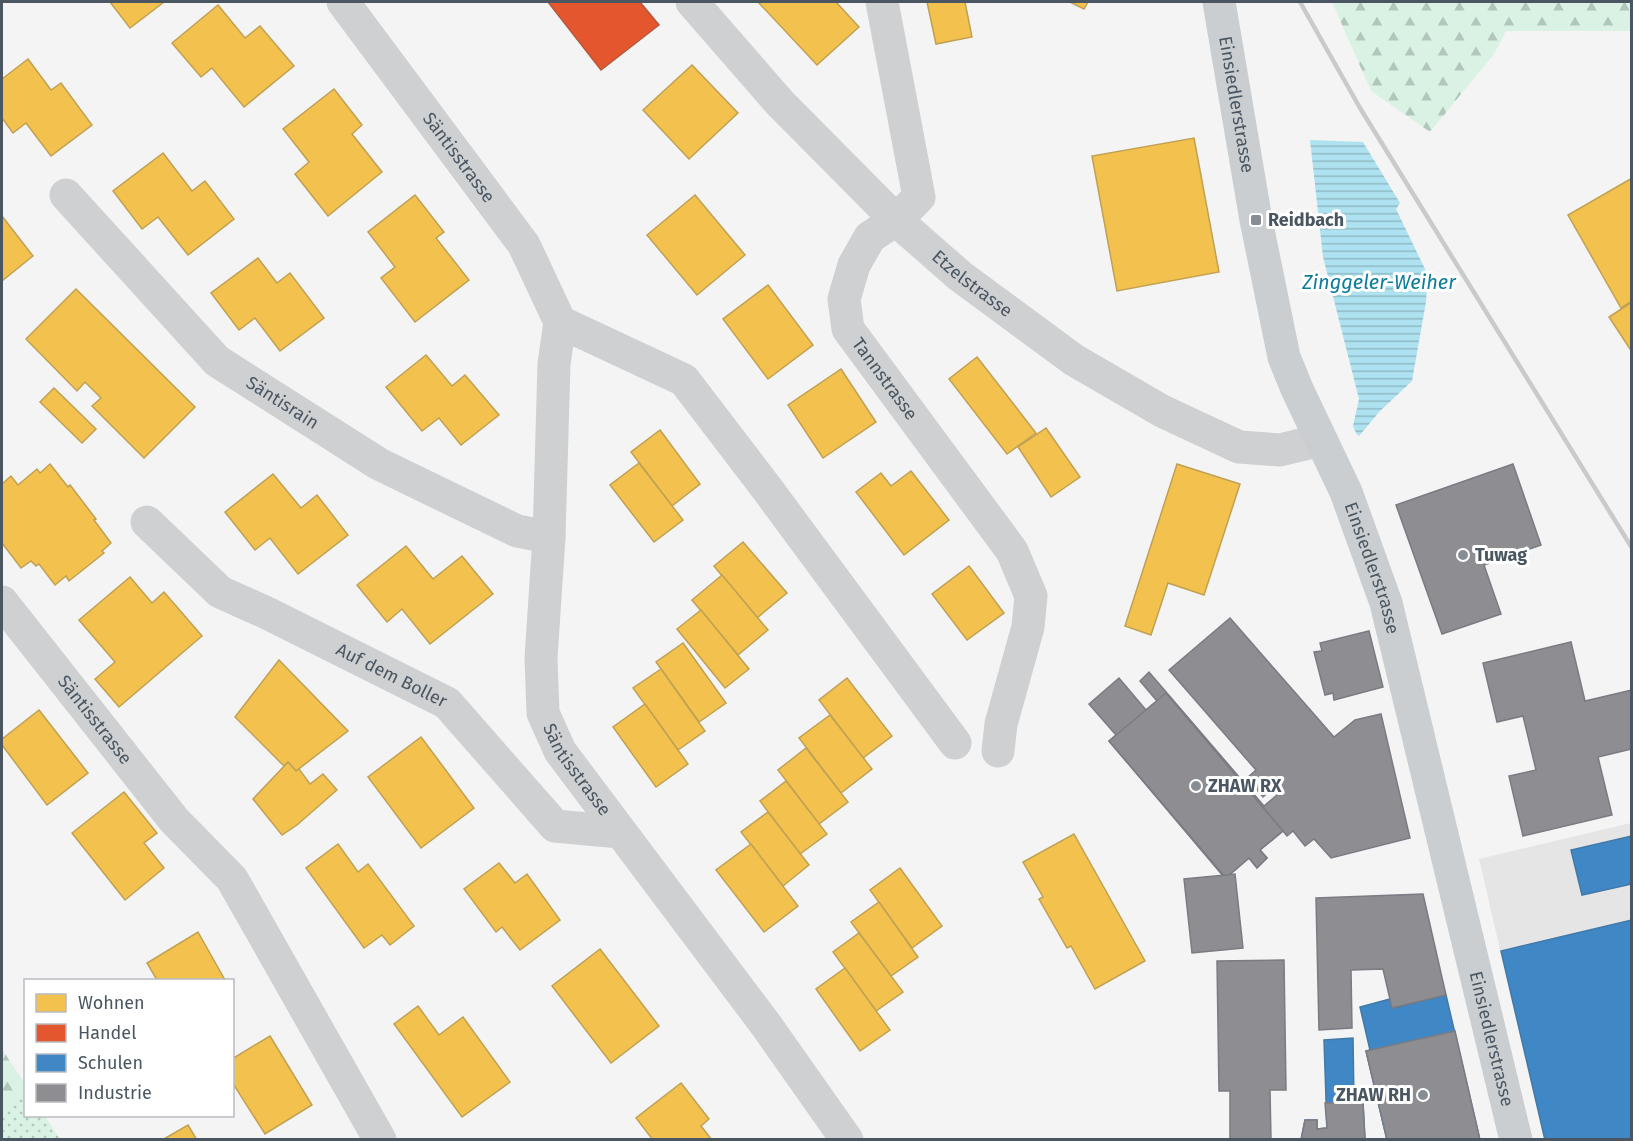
<svg xmlns="http://www.w3.org/2000/svg" width="1633" height="1141" viewBox="0 0 1633 1141" font-family="'Fira Sans',sans-serif">
<style>
.education{fill:#e6e5e6}
.green{fill:url(#green-dots)}
.forest{fill:url(#forest-firs)}
.water{fill:url(#water-rules)}
.homes{fill:#f2c14e;stroke:#c0a154;stroke-width:1.5}
.shops{fill:#e4572e;stroke:#b6573d;stroke-width:1.5}
.schools{fill:#3f88c5;stroke:#4279a7;stroke-width:1.5}
.industry{fill:#8d8d92;stroke:#797c83;stroke-width:1.5}
.lines{fill:none;stroke-linecap:round;stroke-linejoin:round}
.minor{stroke:#ced0d2;stroke-width:33}
.major{stroke:#caced1;stroke-width:33}
.rail{stroke:#c9cacc;stroke-width:4.5}
.poi-dot{fill:#868d94;stroke:#fff;stroke-width:2}
.labels{text-anchor:middle;stroke-width:6;stroke-linejoin:round;paint-order:stroke}
.street-label{font-size:18px;fill:#4a5661;stroke:#fff}
.poi-label{font-size:18px;font-weight:bold;fill:#4a5661;stroke:#fff;text-anchor:start}
.water-label{font-size:20px;font-style:italic;fill:#0c7c9b;stroke:#fff}
</style>
<defs>
<pattern id="green-dots" width="8" height="8" patternUnits="userSpaceOnUse" patternTransform="scale(1.5)"><rect width="8" height="8" fill="#d9f2e3"/><path d="M2 2h.1M6 6h.1" fill="none" stroke="#b2c7bb" stroke-width="1.8" stroke-linecap="round"/></pattern>
<pattern id="forest-firs" width="22" height="20" patternUnits="userSpaceOnUse" patternTransform="scale(1.5)"><rect width="22" height="20" fill="#d9f2e3"/><path d="M5 1l3.5 6h-7zM16 11l3.5 6h-7z" fill="#b2c7bb"/></pattern>
<pattern id="water-rules" width="6" height="5" patternUnits="userSpaceOnUse" patternTransform="scale(1.5)"><rect width="6" height="5" fill="#aee2f0"/><path d="M0 2.5h6" fill="none" stroke="#90bac6"/></pattern>
</defs>
<rect width="100%" height="100%" fill="#f4f4f4"/>
<polygon class="education" points="1631,823 1631,1139 1544,1139 1479,859"/>
<polygon class="green" points="25,1088 26,1116 45,1116 60,1139 2,1139 2,1116"/>
<g class="forest">
<polygon points="1332,2 1631,2 1631,31 1506,31 1494,54 1430,132 1371,91"/>
<polygon points="2,1049 25,1084 26,1088 2,1116"/>
</g>
<polygon class="water" points="1310,140 1363,142 1400,203 1396,209 1426,271 1427,286 1426,302 1412,381 1380,411 1359,436 1356,433 1353,426 1359,399 1323,257"/>
<g class="homes">
<polygon points="110,2 164,2 130,28"/>
<polygon points="758,2 836,2 859,27 817,65"/>
<polygon points="927,2 965,2 972,37 936,44"/>
<polygon points="1070,2 1088,2 1084,9"/>
<polygon points="218,5 245,38 260,26 294,66 244,107 212,68 201,77 172,43"/>
<polygon points="28,59 51,90 61,83 92,125 51,156 26,123 13,133 2,118 2,79"/>
<polygon points="692,65 738,113 689,159 643,110"/>
<polygon points="334,89 362,125 352,134 382,172 328,216 295,174 309,162 283,129"/>
<polygon points="1194,138 1219,272 1117,291 1092,156"/>
<polygon points="163,153 192,191 205,181 234,219 188,255 158,217 142,229 113,191"/>
<polygon points="1632,178 1632,301 1621,308 1568,215"/>
<polygon points="415,195 444,232 436,238 469,280 415,322 381,278 395,267 368,232"/>
<polygon points="695,195 745,255 697,295 647,235"/>
<polygon points="2,216 33,256 2,281"/>
<polygon points="258,258 277,283 290,273 324,318 280,351 255,318 239,330 211,293"/>
<polygon points="768,285 813,345 768,379 723,319"/>
<polygon points="76,289 195,407 144,458 92,406 101,398 85,382 77,391 26,339"/>
<polygon points="1632,302 1632,352 1609,317"/>
<polygon points="426,355 452,386 465,375 499,415 461,445 439,418 422,431 386,387"/>
<polygon points="977,357 1036,433 1007,454 949,379"/>
<polygon points="841,369 876,422 823,458 788,405"/>
<polygon points="54,388 96,429 82,443 40,402"/>
<polygon points="1046,428 1080,477 1051,497 1018,447"/>
<polygon points="660,430 700,484 672,506 631,452"/>
<polygon points="639,463 683,520 654,542 610,485"/>
<polygon points="50,464 68,487 70,485 96,519 94,520 111,543 102,551 104,553 69,581 66,576 55,585 39,564 36,566 31,561 21,568 2,543 2,484 11,476 18,485 37,469 40,473"/>
<polygon points="1177,464 1240,484 1204,595 1168,583 1151,635 1125,626"/>
<polygon points="911,471 949,520 904,555 856,492 881,473 891,486"/>
<polygon points="273,474 301,508 317,495 348,535 298,574 270,538 255,550 225,512"/>
<polygon points="743,542 787,593 757,618 714,566"/>
<polygon points="406,546 433,579 462,556 493,594 430,644 402,609 387,622 357,585"/>
<polygon points="969,566 1004,613 967,640 932,594"/>
<polygon points="722,575 768,630 738,655 692,600"/>
<polygon points="130,577 152,603 164,592 202,636 119,707 95,679 115,662 79,620"/>
<polygon points="701,610 749,669 725,688 677,629"/>
<polygon points="683,643 726,703 699,722 656,662"/>
<polygon points="279,660 348,731 296,771 288,762 284,766 235,717"/>
<polygon points="661,669 705,731 678,750 633,688"/>
<polygon points="847,678 892,736 863,758 819,700"/>
<polygon points="645,704 688,764 656,787 613,727"/>
<polygon points="39,710 88,773 47,805 2,745 2,739"/>
<polygon points="830,715 872,769 841,793 799,738"/>
<polygon points="421,737 474,808 421,848 368,777"/>
<polygon points="806,748 848,802 819,824 778,770"/>
<polygon points="288,762 296,771 299,769 310,784 323,774 337,790 297,825 282,835 253,799"/>
<polygon points="786,781 827,834 800,854 760,801"/>
<polygon points="124,792 157,833 144,843 164,868 125,900 72,833"/>
<polygon points="768,812 809,865 783,886 741,832"/>
<polygon points="1074,834 1145,961 1095,989 1071,946 1067,948 1039,899 1043,897 1023,862"/>
<polygon points="338,844 358,872 368,864 414,926 390,945 382,935 364,948 306,868"/>
<polygon points="751,844 798,906 764,932 716,870"/>
<polygon points="499,863 515,883 527,874 560,920 520,950 502,927 496,932 464,889"/>
<polygon points="900,868 942,926 912,948 870,890"/>
<polygon points="879,902 918,957 891,976 851,922"/>
<polygon points="198,932 225,980 157,980 147,963"/>
<polygon points="859,933 903,992 876,1011 833,952"/>
<polygon points="600,949 659,1026 611,1063 552,986"/>
<polygon points="845,968 890,1030 860,1051 816,989"/>
<polygon points="418,1006 439,1035 463,1017 510,1082 462,1117 394,1024"/>
<polygon points="270,1036 312,1105 265,1134 232,1082 232,1059"/>
<polygon points="681,1083 709,1119 701,1126 712,1140 653,1140 636,1118"/>
<polygon points="188,1125 197,1140 162,1140"/>
</g>
<polygon class="shops" points="548,2 640,2 659,25 601,70"/>
<g class="schools">
<polygon points="1632,836 1632,884 1582,895 1571,850"/>
<polygon points="1632,920 1632,1140 1545,1140 1501,951"/>
<polygon points="1446,995 1480,1140 1387,1140 1366,1051 1370,1050 1360,1007 1390,999 1392,1008"/>
<polygon points="1353,1038 1354,1102 1363,1103 1365,1140 1301,1140 1305,1120 1317,1120 1317,1129 1327,1128 1324,1040"/>
</g>
<g class="industry">
<polygon points="1513,464 1541,545 1484,565 1501,614 1442,634 1396,505"/>
<polygon points="1230,618 1334,737 1355,720 1381,714 1410,838 1331,858 1314,839 1305,846 1293,831 1287,836 1283,831 1260,850 1267,858 1257,868 1249,858 1230,874 1223,876 1109,741 1116,735 1089,704 1119,678 1146,710 1157,701 1140,681 1149,672 1264,806 1277,795 1272,789 1263,797 1247,778 1256,770 1169,670"/>
<polygon points="1369,631 1383,687 1334,700 1333,693 1325,695 1314,652 1322,651 1320,643"/>
<polygon points="1571,642 1585,701 1632,690 1632,749 1598,757 1612,815 1523,836 1509,776 1536,770 1523,716 1497,722 1483,663"/>
<polygon points="1166,693 1283,831 1260,850 1267,858 1257,868 1249,858 1226,878 1109,741"/>
<polygon points="1235,874 1243,948 1192,953 1184,879"/>
<polygon points="1423,894 1446,995 1392,1008 1383,969 1351,970 1352,1028 1319,1030 1316,898"/>
<polygon points="1284,960 1286,1090 1270,1090 1271,1140 1230,1140 1230,1091 1219,1091 1217,961"/>
<polygon points="1455,1031 1480,1140 1387,1140 1366,1051"/>
<polygon points="1354,1102 1363,1103 1365,1140 1301,1140 1305,1120 1317,1120 1317,1129 1327,1128 1325,1103"/>
</g>
<g class="lines">
<g class="minor">
<path id="s1" d="M343,2L524,245L560,322L554,364L549,537L541,658L543,713L560,751L766,1025L847,1140"/>
<path id="s2" d="M692,2L780,103L896,220L960,276L1074,360L1162,411L1239,447L1280,450L1321,440"/>
<path id="s3" d="M882,2L919,197L896,220L870,237L854,265L844,299L848,329L1012,551L1031,596L1028,627L1001,724L998,751"/>
<path id="s4" d="M66,195L217,361L379,464L517,531L549,537"/>
<polyline points="560,322 684,380 768,490 955,743"/>
<path id="s5" d="M147,522L220,592L267,613L447,703L555,826L620,832"/>
<path id="s6" d="M2,602L174,820L232,879L380,1140"/>
</g>
<path class="major" id="s7" d="M1219,2L1256,220L1284,357L1297,389L1346,492L1386,603L1516,1140"/>
<polyline class="rail" points="1300,2 1360,108 1632,548"/>
</g>
<g class="poi-dot">
<rect x="1250" y="214" width="12" height="12" rx="3"/>
<circle cx="1463" cy="555" r="6"/>
<circle cx="1196" cy="786" r="6"/>
<circle cx="1423" cy="1095" r="6"/>
</g>
<g class="labels">
<g class="street-label">
<text dy="6" stroke="none"><textPath href="#s7" startOffset="104">Einsiedlerstrasse</textPath></text>
<text dy="6" stroke="none"><textPath href="#s1" startOffset="194">Säntisstrasse</textPath></text>
<text dy="6" stroke="none"><textPath href="#s2" startOffset="398">Etzelstrasse</textPath></text>
<text dy="6" stroke="none"><textPath href="#s3" startOffset="422">Tannstrasse</textPath></text>
<text dy="6" stroke="none"><textPath href="#s4" startOffset="302">Säntisrain</textPath></text>
<text dy="6" stroke="none"><textPath href="#s7" startOffset="590">Einsiedlerstrasse</textPath></text>
<text dy="6" stroke="none"><textPath href="#s5" startOffset="292">Auf dem Boller</textPath></text>
<text dy="6" stroke="none"><textPath href="#s6" startOffset="150">Säntisstrasse</textPath></text>
<text dy="6" stroke="none"><textPath href="#s1" startOffset="846">Säntisstrasse</textPath></text>
<text dy="6" stroke="none"><textPath href="#s7" startOffset="1076">Einsiedlerstrasse</textPath></text>
</g>
<g class="poi-label">
<text x="1268" y="226">Reidbach</text>
<text x="1475" y="561">Tuwag</text>
<text x="1208" y="792">ZHAW RX</text>
<text x="1411" y="1101" text-anchor="end">ZHAW RH</text>
</g>
<g class="water-label">
<text x="1379" y="289">Zinggeler-Weiher</text>
</g>
</g>
<rect width="1633" height="1141" fill="none" stroke="#4a5661" stroke-width="6"/>
<rect x="24" y="979" width="210" height="138" fill="#ffffff" stroke="#b7bbc0" stroke-width="1.5"/>
<rect x="36" y="994" width="30" height="18" fill="#f2c14e" stroke="#b7bbc0" stroke-width="1.5"/>
<text x="78" y="1009" font-size="18" fill="#4a5661">Wohnen</text>
<rect x="36" y="1024" width="30" height="18" fill="#e4572e" stroke="#b7bbc0" stroke-width="1.5"/>
<text x="78" y="1039" font-size="18" fill="#4a5661">Handel</text>
<rect x="36" y="1054" width="30" height="18" fill="#3f88c5" stroke="#b7bbc0" stroke-width="1.5"/>
<text x="78" y="1069" font-size="18" fill="#4a5661">Schulen</text>
<rect x="36" y="1084" width="30" height="18" fill="#8d8d92" stroke="#b7bbc0" stroke-width="1.5"/>
<text x="78" y="1099" font-size="18" fill="#4a5661">Industrie</text>
</svg>
